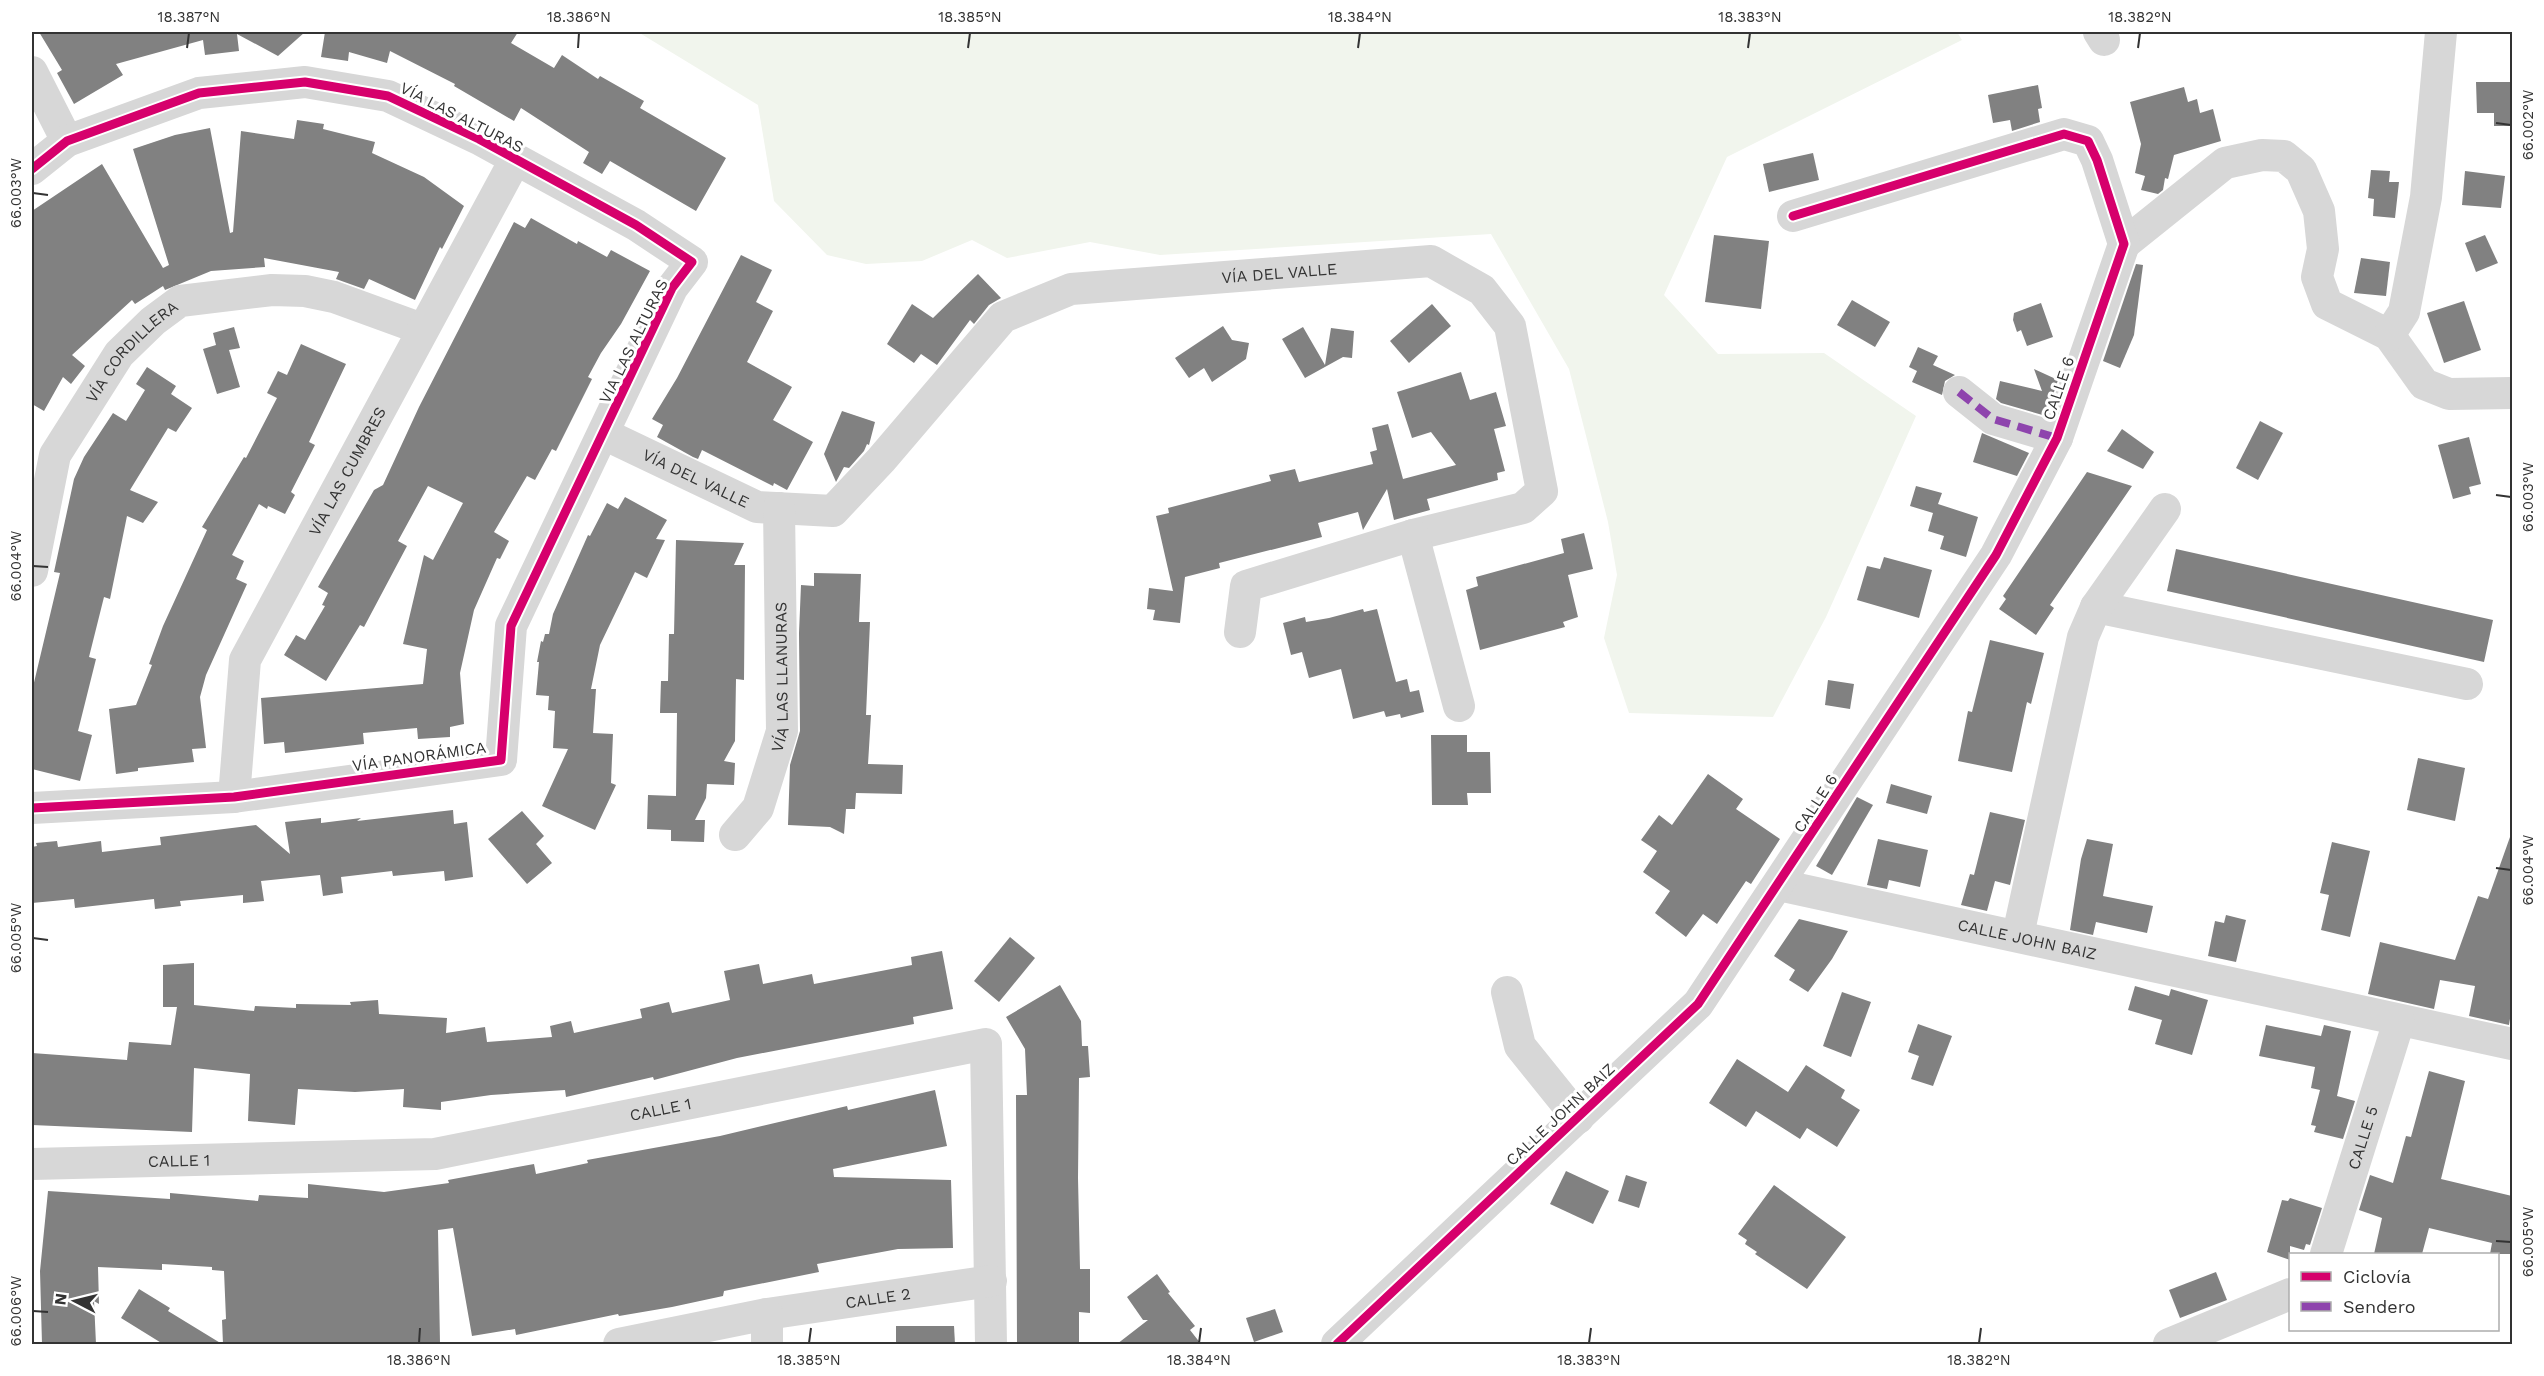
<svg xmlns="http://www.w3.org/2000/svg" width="2544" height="1376" viewBox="0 0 2544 1376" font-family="'Work Sans',sans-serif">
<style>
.green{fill:#f1f5ed}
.building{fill:#818181}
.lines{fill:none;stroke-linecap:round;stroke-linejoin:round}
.minor{stroke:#d7d7d7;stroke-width:32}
.quiet{stroke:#8e44ad;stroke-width:8;stroke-dasharray:15 8;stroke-linecap:butt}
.cycleway-casing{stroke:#fff;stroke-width:13}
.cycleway{stroke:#d6006c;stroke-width:9}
.ticks{fill:none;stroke:#333;stroke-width:2}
.labels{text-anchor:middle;stroke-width:6;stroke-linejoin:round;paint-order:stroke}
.street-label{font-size:16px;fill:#333;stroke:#fff}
.neatline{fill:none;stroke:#333;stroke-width:2}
.ticks-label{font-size:15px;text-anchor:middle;fill:#333}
</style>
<rect width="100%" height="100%" fill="#fff"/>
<polygon class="green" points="638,32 1957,32 1962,40 1727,157 1664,295 1718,354 1824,353 1916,416 1826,617 1773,717 1629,713 1604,638 1617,575 1608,522 1569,369 1491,234 1160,255 1090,242 1007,258 972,240 922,261 866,264 827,255 774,201 758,105"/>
<g class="building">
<polygon points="39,32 305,32 278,56 237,34 239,51 205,55 203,40 116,64 123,75 74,104 57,73 62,70"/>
<polygon points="325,32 518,32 511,43 554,68 562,55 598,79 600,76 644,101 640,108 726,158 696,211 610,161 602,174 583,163 589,152 521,108 514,121 454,86 455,84 390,51 387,63 349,52 348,61 321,57"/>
<polygon points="2476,82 2512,82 2512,126 2494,126 2494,113 2477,113"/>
<polygon points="2038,85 2042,108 2038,109 2040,122 2012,131 2010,120 1993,123 1988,95"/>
<polygon points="2184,87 2188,102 2197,99 2200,113 2213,109 2221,141 2174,155 2168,179 2165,178 2163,190 2158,194 2141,190 2145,176 2135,173 2141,144 2130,102"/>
<polygon points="297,120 324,124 323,129 375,142 372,153 424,177 464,206 442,249 440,247 415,300 369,279 364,289 336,279 339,272 264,258 265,267 211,271 165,290 163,286 135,304 132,300 72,355 85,366 71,384 63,377 44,411 32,404 32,211 102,164 163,268 169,265 133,149 175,135 210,128 230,233 233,232 241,131 294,139"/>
<polygon points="1813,153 1819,180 1769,192 1763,164"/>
<polygon points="2371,170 2390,171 2389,182 2399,182 2395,218 2373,216 2374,199 2368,198"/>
<polygon points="2465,171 2505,176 2501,208 2462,205"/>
<polygon points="531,218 577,244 578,241 607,257 611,250 650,271 621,324 601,353 588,377 592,379 556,451 552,449 535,480 527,476 494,532 509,541 500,559 497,558 474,610 460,673 464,724 450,727 450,737 418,739 417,728 363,733 364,744 285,753 284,742 264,744 261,698 423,684 427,649 403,644 424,555 433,560 463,503 428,486 398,541 407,546 364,627 360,625 326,681 284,655 296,635 305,640 325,606 322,605 328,593 318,587 374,490 383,485 419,407 514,222 525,228"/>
<polygon points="1714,235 1769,241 1761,309 1705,302"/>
<polygon points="2485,235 2498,263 2476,272 2465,243"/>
<polygon points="741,255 772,270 756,302 773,311 747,362 792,387 773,420 813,442 787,490 774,483 773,486 702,450 698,459 693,457 657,437 663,425 652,419 677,378"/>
<polygon points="2361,258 2390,262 2386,296 2354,293"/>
<polygon points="2136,264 2143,265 2134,335 2120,368 2103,361"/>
<polygon points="978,274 1001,298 989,305 974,324 970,320 937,365 921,354 914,363 887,344 912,304 933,318"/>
<polygon points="1852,300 1890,322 1875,347 1837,325"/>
<polygon points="2464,301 2481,350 2444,363 2427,313"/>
<polygon points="2041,303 2053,337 2027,346 2021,330 2017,332 2013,320 2014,313"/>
<polygon points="1432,304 1451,326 1409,363 1390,341"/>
<polygon points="1223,326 1232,340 1249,343 1246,359 1212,382 1204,368 1189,378 1175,358"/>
<polygon points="234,327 240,348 229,350 240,387 217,394 203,349 216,345 213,333"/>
<polygon points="1303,327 1325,365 1331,328 1354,331 1352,358 1343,357 1305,378 1282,339"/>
<polygon points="301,344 346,364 309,442 315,445 291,492 295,495 285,514 268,506 267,509 259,504 232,555 244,561 236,579 247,584 206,675 200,697 206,748 192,749 194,762 138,768 138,771 116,774 109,709 136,705 152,665 149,664 163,626 207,530 202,527 244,457 246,458 277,398 267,393 278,371 287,375"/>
<polygon points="1918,347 1938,356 1933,365 1955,375 1945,381 1942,395 1912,382 1917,371 1909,367"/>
<polygon points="147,367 176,386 171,394 192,408 176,432 168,428 130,490 158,502 143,523 127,516 110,599 104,597 89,657 96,659 78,731 92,735 80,781 32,769 32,691 60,573 54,572 74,479 84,457 113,413 126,421 145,390 136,384"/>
<polygon points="2034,369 2058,380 2046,416 2001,403 1996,399 2000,381 2042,391"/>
<polygon points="1461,372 1470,400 1496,392 1506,426 1494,429 1505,471 1497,473 1498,480 1427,499 1430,510 1394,520 1387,489 1363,530 1358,512 1318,523 1322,537 1219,563 1220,568 1185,577 1180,623 1153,620 1155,610 1147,609 1149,588 1173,591 1156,516 1169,513 1168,508 1271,481 1269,475 1295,469 1299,482 1373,464 1370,452 1377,450 1372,428 1388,424 1403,479 1456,465 1431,432 1412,438 1397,392"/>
<polygon points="842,411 875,422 869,445 867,444 864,451 849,468 844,467 836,482 824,454"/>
<polygon points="2260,421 2283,433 2258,480 2236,468"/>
<polygon points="2122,429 2154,452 2143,469 2107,451"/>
<polygon points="1982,433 2029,453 2017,476 1973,462"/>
<polygon points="2469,437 2481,484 2469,487 2471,494 2453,499 2438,445"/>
<polygon points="2087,472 2132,486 2050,605 2054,608 2036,635 1999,609 2006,599 2003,596"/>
<polygon points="1916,486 1942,493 1938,504 1978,517 1966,557 1940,549 1944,536 1928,531 1933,513 1910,506"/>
<polygon points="625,497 667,520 656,539 665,540 647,578 635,572 600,645 591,689 596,689 593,733 613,734 611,783 616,785 595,830 542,806 568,749 553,748 555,711 548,710 549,696 536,695 539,662 537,662 541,641 543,642 545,634 549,634 553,614 588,535 590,536 607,503 618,509"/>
<polygon points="1584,533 1593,569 1568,575 1578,617 1563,622 1565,627 1480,650 1466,590 1478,586 1476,577 1564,553 1561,539"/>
<polygon points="676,540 744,543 734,565 745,565 744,680 736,679 735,741 724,761 735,763 734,785 707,784 706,798 695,820 705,820 704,842 671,841 671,830 647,829 648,795 676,796 677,713 660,713 661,681 668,681 669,634 674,634"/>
<polygon points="2176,549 2493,620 2484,662 2167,591"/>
<polygon points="1884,557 1932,570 1919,618 1857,600 1867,566 1880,569"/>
<polygon points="814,573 861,574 859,622 870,622 866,715 871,715 868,764 903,765 902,794 856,793 855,809 846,809 844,834 830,827 788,825 790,765 800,731 799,633 801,585 814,586"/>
<polygon points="1363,609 1364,612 1377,609 1396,682 1407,679 1410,692 1419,690 1424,712 1401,718 1400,714 1386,717 1384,711 1353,719 1341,669 1309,678 1302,652 1291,655 1283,623 1305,617 1306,622 1329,618"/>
<polygon points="1990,640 2044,653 2031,704 2027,702 2012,772 1958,761 1968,711 1972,712"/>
<polygon points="1828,680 1854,684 1850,709 1825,705"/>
<polygon points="1431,735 1467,735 1467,752 1490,752 1491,793 1467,793 1468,805 1432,805"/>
<polygon points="2418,758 2465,768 2455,821 2407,810"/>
<polygon points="1708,774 1743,799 1736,809 1780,839 1751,884 1746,881 1717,924 1703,914 1686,937 1655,913 1670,891 1643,872 1657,851 1641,840 1659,815 1672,825"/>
<polygon points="1891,784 1932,796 1927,814 1886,803"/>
<polygon points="1857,797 1873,805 1832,875 1816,866"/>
<polygon points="453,810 454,824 467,822 473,877 445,881 444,871 393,876 392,871 341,877 343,893 323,896 320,875 261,881 264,901 243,903 243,895 180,901 181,906 155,909 154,899 75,908 74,899 32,903 32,847 37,846 36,843 57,841 58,847 101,841 102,852 161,845 160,837 256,825 290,854 285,822 321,818 321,823 361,818 357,821"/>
<polygon points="522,811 544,836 536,844 552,863 527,884 488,839"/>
<polygon points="1990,812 2025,820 2010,885 1995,881 1987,911 1961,905 1970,874 1974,875"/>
<polygon points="2510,837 2512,838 2512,1006 2509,1025 2469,1016 2475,986 2440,980 2434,1009 2368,994 2380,942 2455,960 2478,896 2488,899"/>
<polygon points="1878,839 1928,850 1920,887 1889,880 1887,889 1867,885"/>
<polygon points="2087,839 2113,844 2103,896 2153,906 2147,933 2096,922 2093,935 2070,930 2081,859"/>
<polygon points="2332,842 2370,851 2350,937 2321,930 2329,895 2320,893"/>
<polygon points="2226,915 2246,920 2236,962 2208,956 2215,921 2224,923"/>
<polygon points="1799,919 1848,931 1832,959 1808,992 1789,980 1795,970 1774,956"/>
<polygon points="1010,937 1035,958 999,1002 974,981"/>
<polygon points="942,951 953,1009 913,1017 914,1024 737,1058 654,1080 653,1077 566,1097 565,1090 491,1095 441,1102 441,1110 403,1107 404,1089 355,1092 298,1089 295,1125 248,1121 250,1074 194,1068 192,1132 32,1125 32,1053 127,1060 129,1042 171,1045 177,1007 163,1007 163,965 194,963 194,1005 254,1011 255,1006 296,1008 296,1004 351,1005 350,1002 378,1000 379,1014 447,1018 446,1033 485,1027 487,1042 552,1037 550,1026 571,1021 574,1033 642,1018 640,1009 669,1002 672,1013 730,1000 724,971 759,964 763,984 812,974 814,984 912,965 911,957"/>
<polygon points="1060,985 1081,1021 1082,1046 1088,1046 1090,1077 1079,1078 1078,1178 1080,1269 1090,1269 1090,1313 1079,1312 1079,1344 1017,1344 1016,1095 1027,1095 1025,1049 1006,1017"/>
<polygon points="2135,986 2169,996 2171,989 2208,1000 2192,1055 2155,1044 2162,1020 2128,1010"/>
<polygon points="1842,992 1871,1002 1851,1057 1823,1046"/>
<polygon points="1918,1024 1952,1036 1933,1086 1911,1079 1919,1056 1908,1052"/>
<polygon points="2266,1025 2321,1036 2324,1025 2351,1031 2337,1096 2355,1101 2343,1139 2314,1132 2316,1126 2311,1125 2320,1090 2311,1088 2315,1067 2259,1056"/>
<polygon points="1737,1059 1788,1092 1806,1065 1845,1090 1841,1098 1860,1110 1837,1147 1807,1128 1800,1139 1756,1111 1746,1127 1709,1103"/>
<polygon points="2429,1071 2465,1081 2441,1179 2512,1196 2512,1254 2490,1254 2492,1243 2429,1228 2422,1254 2374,1254 2382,1218 2359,1210 2370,1175 2393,1183 2406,1136 2411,1137"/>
<polygon points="935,1090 947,1146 833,1169 834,1177 951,1180 953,1248 898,1249 817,1264 819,1272 724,1291 723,1296 672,1307 619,1316 618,1314 516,1335 515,1329 472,1336 453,1228 438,1230 440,1343 223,1344 222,1320 226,1319 224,1271 212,1270 212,1267 162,1264 162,1270 98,1267 99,1304 94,1301 96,1344 42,1344 40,1271 48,1191 170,1199 170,1193 258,1201 259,1195 308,1198 308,1184 384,1192 449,1183 448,1180 534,1164 536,1174 588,1163 587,1160 720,1136 847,1106 848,1110"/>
<polygon points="1566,1171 1609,1191 1593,1224 1550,1204"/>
<polygon points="1626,1175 1647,1182 1639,1208 1618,1201"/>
<polygon points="1774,1185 1846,1237 1807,1289 1755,1254 1757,1252 1745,1244 1747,1240 1738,1234"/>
<polygon points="2290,1198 2322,1208 2310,1245 2306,1244 2304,1250 2290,1246 2290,1260 2267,1252 2282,1200 2288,1201"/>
<polygon points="2216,1272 2227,1300 2180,1318 2169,1290"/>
<polygon points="1157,1274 1170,1292 1168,1293 1195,1326 1190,1330 1201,1344 1117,1344 1148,1320 1143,1320 1127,1297"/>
<polygon points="139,1289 170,1308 168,1311 222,1344 163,1344 121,1318"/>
<polygon points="1275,1309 1283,1332 1254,1342 1246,1318"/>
<polygon points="896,1326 954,1326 955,1344 896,1344"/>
</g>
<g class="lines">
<g class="minor">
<polyline points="2099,32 2104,40"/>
<polyline points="32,72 67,141"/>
<polyline points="32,169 67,141 199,93 305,82 388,96 479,139 636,225 692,262 672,288 511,626 501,760 234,797 32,808"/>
<polyline points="2124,244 2225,163 2262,155 2284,156 2301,170 2319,211 2323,249 2317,277 2327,304 2389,335 2424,384 2449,394 2512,393"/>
<polyline points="2389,335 2404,312 2426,197 2441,32"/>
<polyline points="1959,392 1993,419 2057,438"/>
<path id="s1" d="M604,434L757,507L833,511L881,460L1003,317L1071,289L1431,261L1482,290L1510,326L1542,491L1523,508L1413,535L1246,586L1240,632"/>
<polyline points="1413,535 1459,706"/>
<path id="s2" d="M32,571L55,455L119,354L153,321L180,301L272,290L305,291L334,297L422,329"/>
<polyline points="2096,607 2467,684"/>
<path id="s3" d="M234,797L245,660L515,160"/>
<path id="s4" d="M735,835L758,808L782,731L779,508"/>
<path id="s5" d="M1779,885L2512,1044"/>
<polyline points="2018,935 2083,637 2096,607 2165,509"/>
<polyline points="1507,992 1520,1046 1578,1118"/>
<path id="s6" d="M32,1164L435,1154L986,1044L991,1344"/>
<path id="s7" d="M2326,1254L2399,1021"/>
<path id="s8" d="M767,1314L991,1281"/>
<polyline points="619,1344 767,1314 767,1344"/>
<polyline points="1337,1344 1698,1004 1996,555 2057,438 2124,244 2097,160 2088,141 2064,134 1793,216"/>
<polyline points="2169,1344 2290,1294"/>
</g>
<polyline class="quiet" points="1959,392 1993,419 2057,438"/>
<defs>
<g id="cycleway">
<polyline points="32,169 67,141 199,93 305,82 388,96 479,139 636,225 692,262 672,288 511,626 501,760 234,797 32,808"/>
<polyline points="1337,1344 1698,1004 1996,555 2057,438 2124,244 2097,160 2088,141 2064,134 1793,216"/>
</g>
</defs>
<use href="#cycleway" class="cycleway-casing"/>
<use href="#cycleway" class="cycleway"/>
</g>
<path class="ticks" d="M187,48L189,33M578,48L579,33M968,48L970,33M1358,48L1360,33M1748,48L1750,33M2138,48L2140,33M2496,123L2511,125M33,193L48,195M2496,495L2511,497M33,566L48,567M2496,868L2511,870M33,938L48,940M2496,1241L2511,1242M33,1311L48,1312M419,1343L420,1328M809,1343L811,1328M1199,1343L1201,1328M1589,1343L1591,1328M1979,1343L1981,1328"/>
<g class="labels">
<g class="street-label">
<text transform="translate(462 117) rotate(27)" y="6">VÍA LAS ALTURAS</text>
<text dy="6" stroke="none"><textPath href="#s1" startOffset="786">VÍA DEL VALLE</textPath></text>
<text transform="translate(633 341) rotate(-64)" y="6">VIA LAS ALTURAS</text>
<text dy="6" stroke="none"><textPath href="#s2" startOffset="248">VÍA CORDILLERA</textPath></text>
<text transform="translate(2058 388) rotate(-71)" y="6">CALLE 6</text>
<text dy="6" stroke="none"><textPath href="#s3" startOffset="352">VÍA LAS CUMBRES</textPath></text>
<text dy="6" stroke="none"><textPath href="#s1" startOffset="102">VÍA DEL VALLE</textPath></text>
<text dy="6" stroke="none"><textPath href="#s4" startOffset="170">VÍA LAS LLANURAS</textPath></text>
<text transform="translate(419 756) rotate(-8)" y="6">VÍA PANORÁMICA</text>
<text transform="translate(1815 803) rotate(-57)" y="6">CALLE 6</text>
<text dy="6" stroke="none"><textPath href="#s5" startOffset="254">CALLE JOHN BAIZ</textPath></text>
<text dy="6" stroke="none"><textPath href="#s6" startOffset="633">CALLE 1</textPath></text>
<text transform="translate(1560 1114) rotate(-43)" y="6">CALLE JOHN BAIZ</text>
<text dy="6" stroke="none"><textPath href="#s7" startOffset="122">CALLE 5</textPath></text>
<text dy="6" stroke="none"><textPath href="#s6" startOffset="147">CALLE 1</textPath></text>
<text dy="6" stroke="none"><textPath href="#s8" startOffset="112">CALLE 2</textPath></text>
</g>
</g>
<rect width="2544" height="1376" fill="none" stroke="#ffffff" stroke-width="66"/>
<rect x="2289" y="1253" width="210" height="78" fill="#ffffff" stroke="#adadad" stroke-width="1.5"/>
<rect x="2301" y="1272" width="30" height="9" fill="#d6006c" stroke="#adadad" stroke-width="1.5"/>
<text x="2343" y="1283" font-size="18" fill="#333333">Ciclovía</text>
<rect x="2301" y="1302" width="30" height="9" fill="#8e44ad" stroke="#adadad" stroke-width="1.5"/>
<text x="2343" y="1313" font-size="18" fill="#333333">Sendero</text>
<g transform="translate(75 1301) rotate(277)" stroke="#ffffff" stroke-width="4.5" paint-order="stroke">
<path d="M0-4.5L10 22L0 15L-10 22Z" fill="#333333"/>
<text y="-9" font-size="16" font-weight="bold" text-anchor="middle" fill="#333333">N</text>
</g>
<rect x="33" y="33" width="2478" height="1310" class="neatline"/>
<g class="ticks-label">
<text x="189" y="22">18.387°N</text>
<text x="579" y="22">18.386°N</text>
<text x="970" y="22">18.385°N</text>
<text x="1360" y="22">18.384°N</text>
<text x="1750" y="22">18.383°N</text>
<text x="2140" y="22">18.382°N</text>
<text transform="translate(2528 125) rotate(-90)" y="5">66.002°W</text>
<text transform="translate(16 193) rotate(-90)" y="5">66.003°W</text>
<text transform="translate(2528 497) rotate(-90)" y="5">66.003°W</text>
<text transform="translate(16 566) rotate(-90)" y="5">66.004°W</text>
<text transform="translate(2528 870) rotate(-90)" y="5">66.004°W</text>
<text transform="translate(16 938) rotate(-90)" y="5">66.005°W</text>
<text transform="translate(2528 1242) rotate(-90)" y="5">66.005°W</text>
<text transform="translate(16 1311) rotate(-90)" y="5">66.006°W</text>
<text x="419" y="1365">18.386°N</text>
<text x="809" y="1365">18.385°N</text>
<text x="1199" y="1365">18.384°N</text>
<text x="1589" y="1365">18.383°N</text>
<text x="1979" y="1365">18.382°N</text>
</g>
</svg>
